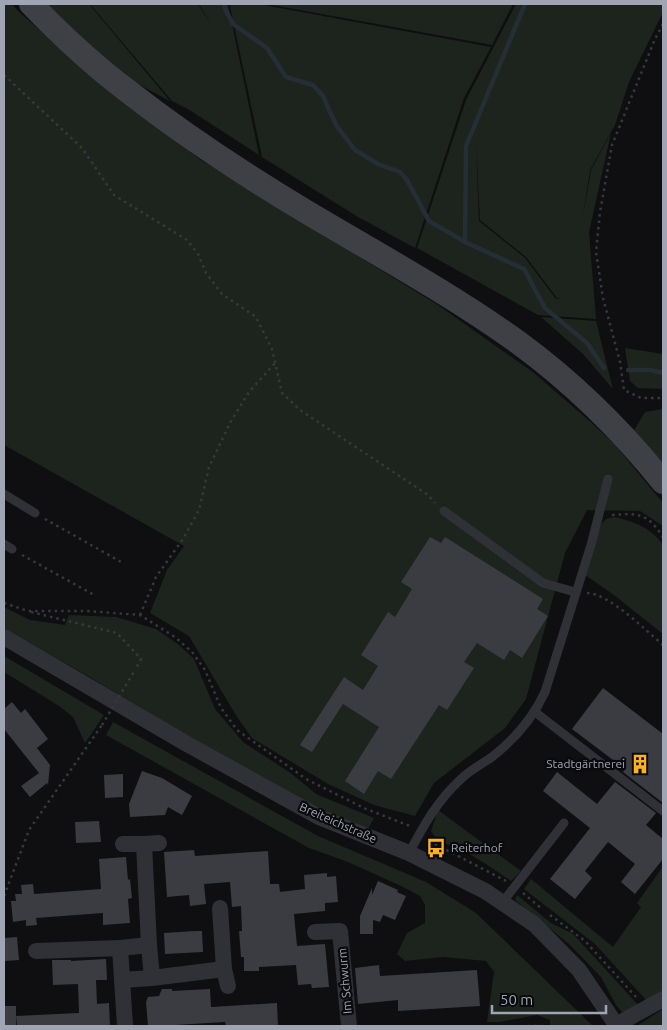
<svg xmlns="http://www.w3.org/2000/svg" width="667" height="1030" viewBox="0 0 667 1030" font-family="Ubuntu,sans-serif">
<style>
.green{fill:#1c241d;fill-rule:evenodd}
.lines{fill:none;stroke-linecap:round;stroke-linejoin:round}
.stream{stroke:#262e35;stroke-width:4.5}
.building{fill:#3b3c41}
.path{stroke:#36383d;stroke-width:2.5;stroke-dasharray:2.5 4;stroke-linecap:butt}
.lane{stroke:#303136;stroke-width:9}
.street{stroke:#303136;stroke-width:16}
.secondary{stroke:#3e4046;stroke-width:24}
.path-bridge{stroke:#36383d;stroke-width:2.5;stroke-dasharray:2.5 4;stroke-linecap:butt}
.labels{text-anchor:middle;stroke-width:4.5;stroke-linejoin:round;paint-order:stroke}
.poi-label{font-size:12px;fill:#a0a5b3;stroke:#0a0a0c;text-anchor:end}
.street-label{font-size:12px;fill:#a0a5b3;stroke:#0a0a0c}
</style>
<rect width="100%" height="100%" fill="#0f0f11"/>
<g class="green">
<polygon points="4,4 12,4 19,12 100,83 201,160 438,305 534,373 593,424 615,445 663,503 663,526 640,511 587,510 565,553 526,699 505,728 434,783 415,816 374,805 328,784 252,738 237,717 189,636 150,613 167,570 184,546 4,445"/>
<polygon points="43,4 89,4 170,101 117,73"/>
<polygon points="90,4 198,4 211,24 199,4 228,4 259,155 188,109 172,101"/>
<polygon points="232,4 258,4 491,47 464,98 415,248 358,217 262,157 230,6"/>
<polygon points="267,4 513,4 492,45"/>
<path d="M516,4H663V12L629,82L615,125L590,170L583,216L591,170L611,133L589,232L596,319L538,315L417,248L466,100ZM476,144L480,220L526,257L557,298L561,299H556L525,258L479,221Z"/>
<polygon points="541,317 596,321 613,389 583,354"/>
<polygon points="625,348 663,354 663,389 638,388 630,381"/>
<polygon points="663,409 663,471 632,434 645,412"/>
<path d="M614,517C633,521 652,528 663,545V634L614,595L585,575L601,524L606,519Z"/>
<polygon points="4,607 30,620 65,625 69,615 116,617 156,629 179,645 194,659 215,709 243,742 292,774 316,794 374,818 368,829 322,812 174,728 88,676 4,628"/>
<polygon points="4,656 104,715 85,743 73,717 59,706 4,672"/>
<polygon points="113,722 318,836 426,882 476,913 593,1026 550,1026 550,1020 537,1015 500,1022 487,1022 494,972 486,961 443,957 405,961 397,954 407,933 425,923 425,905 420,896 401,886 348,862 309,848 106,735"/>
<path d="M438,810L521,871L511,881C498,872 485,863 471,855C458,847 439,845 431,831Z"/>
<polygon points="662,868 663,992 647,1001 595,944 524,889 531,879 613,947 641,907 637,903"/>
<polygon points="517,895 551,923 573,934 640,1007 623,1013 616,1005 601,977 569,944 515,900"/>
<polygon points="663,1009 663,1026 637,1026"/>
</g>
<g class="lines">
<g class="stream">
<polyline points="224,4 225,9 233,24 267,48 286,77 313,85 323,96 336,125 355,150 378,164 400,172 407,180 429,221 465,242 524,269 545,308 587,343 604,368"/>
<polyline points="465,242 466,146 525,4"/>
<polyline points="628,370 650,370 663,373"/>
</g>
</g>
<g class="building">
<polygon points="430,537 441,543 445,537 543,599 537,609 548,616 522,658 510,650 504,660 477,643 464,662 474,668 447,710 439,705 391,779 378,771 364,794 345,781 379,727 343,704 312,752 300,745 344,677 363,690 378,666 361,655 388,612 395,617 412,589 401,582"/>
<polygon points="603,688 663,734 663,803 623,772 625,769 572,729"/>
<polygon points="12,702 21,713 25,709 48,739 37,748 50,765 48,785 47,783 30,797 21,786 39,773 4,729 4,709"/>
<polygon points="142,771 162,778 192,796 182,815 168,807 165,815 130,817 129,804"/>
<polygon points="557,772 597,804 615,782 656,813 646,825 663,839 663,859 635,894 621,882 635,864 608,842 585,871 592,878 575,899 550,879 590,828 543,791"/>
<polygon points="123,774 123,797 105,798 104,775"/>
<polygon points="99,821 101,842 76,843 75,822"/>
<polygon points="194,850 195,856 268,851 270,884 279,884 280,892 305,889 304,875 327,873 327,877 336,876 338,902 325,903 325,911 294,914 297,946 325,944 329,987 312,988 311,984 298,985 296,965 259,967 259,971 244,971 244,957 241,957 239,931 242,931 241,906 232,907 230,882 204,884 206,904 190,906 189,895 167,897 164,852"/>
<polygon points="126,857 128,880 130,879 132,898 128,899 130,923 103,925 103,913 36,918 37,925 26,926 26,920 13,922 11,901 16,901 15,894 22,894 21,885 33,884 34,894 101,889 99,859"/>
<polygon points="378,881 398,890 397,892 406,896 395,920 383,915 380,922 373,920 373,934 360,934 360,916 372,888 372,895"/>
<polygon points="195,931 202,931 203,952 165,954 164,933"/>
<polygon points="17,937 19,960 4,961 4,938"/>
<polygon points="106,959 107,980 96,980 97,1004 109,1003 110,1026 17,1026 16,1016 79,1013 78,984 53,985 52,960 71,960 71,961"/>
<polygon points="379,965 380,976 477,970 480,1006 398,1011 398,1000 358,1004 355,968"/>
<polygon points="162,989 172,989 172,991 210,989 211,1007 277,1003 278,1026 226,1026 225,1022 175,1025 175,1026 148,1026 146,1002 148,997 159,996"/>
<rect x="4" y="1006" width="12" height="20"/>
</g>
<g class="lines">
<g class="path">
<polyline points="663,24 655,39 612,145 600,212 596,252 603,298 620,362 624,390 641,398 663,398"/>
<polyline points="4,75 82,148 114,195 187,240 198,254 206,273 222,294 256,317 272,349 282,393 300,410 428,495 435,503"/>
<path d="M612,515C639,513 647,513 663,537"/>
<polyline points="45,519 123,563"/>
<polyline points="22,555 96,596"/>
<path d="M587,593C610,594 645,630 663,645"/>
<polyline points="4,603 28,611 88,611 140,615 175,637 192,652 205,670 221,708 237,730 306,779 366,809 410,826"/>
<polyline points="31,612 117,633 141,659 135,670"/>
<polyline points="140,615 156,577 183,539 199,510 209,467 231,421 249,392 275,363"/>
<polyline points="429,841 506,881"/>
<polyline points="523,893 542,909"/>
<polyline points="4,896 29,830 102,725"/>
<polyline points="550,915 585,941 636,997"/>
<polyline points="527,1026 541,1026"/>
</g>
<g class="lane">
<polyline points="4,494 35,513"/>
<polyline points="444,511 543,583 575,592"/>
<polyline points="4,544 12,549"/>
<polyline points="535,712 663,811"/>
<path d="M409,853C424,825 437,801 461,779C470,770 482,764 492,757C515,739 533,718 545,692L591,545L608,479"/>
<polyline points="502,903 564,823"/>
</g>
<g class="street">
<polyline points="4,637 187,744 319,817 409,853 485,891 534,924 579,970 617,1026"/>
<polyline points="123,844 144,844 149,945 120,948 125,1026"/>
<polyline points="144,844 159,843"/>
<polyline points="315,932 340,931 349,1026"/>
<polyline points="149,945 152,978"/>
<polyline points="36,951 120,948"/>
<polyline points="224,969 228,986"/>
<polyline points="122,980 152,978 224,969 220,908"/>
<polyline points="616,1025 663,999"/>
</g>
<path class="secondary" d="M31,4C61,35 94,66 129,92C184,135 245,175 305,211C377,254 451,294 519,343C572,382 622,431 663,482"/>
<polyline class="path-bridge" points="102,725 135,670"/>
</g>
<defs>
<symbol id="building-bare" viewBox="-9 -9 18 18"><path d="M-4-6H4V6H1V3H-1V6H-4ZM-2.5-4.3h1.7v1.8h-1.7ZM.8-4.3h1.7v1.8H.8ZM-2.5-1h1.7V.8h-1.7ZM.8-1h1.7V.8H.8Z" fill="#fab21f" stroke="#0a0a0c" stroke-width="2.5" paint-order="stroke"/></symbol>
<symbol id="bus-bare" viewBox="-9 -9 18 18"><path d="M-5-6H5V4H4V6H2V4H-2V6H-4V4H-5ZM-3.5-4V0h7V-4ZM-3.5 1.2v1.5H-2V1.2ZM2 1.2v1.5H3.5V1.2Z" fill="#fab21f" stroke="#0a0a0c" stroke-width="2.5" paint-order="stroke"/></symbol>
</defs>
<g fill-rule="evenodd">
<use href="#building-bare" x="626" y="750" width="28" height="28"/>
<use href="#bus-bare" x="422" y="834" width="28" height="28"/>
</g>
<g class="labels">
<g class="poi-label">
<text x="625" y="768">Stadtgärtnerei</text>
<text x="451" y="852" text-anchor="start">Reiterhof</text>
</g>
<g class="street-label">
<text transform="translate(338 823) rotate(24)" y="4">Breiteichstraße</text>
<text transform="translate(345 981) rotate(-95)" y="4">Im Schwurm</text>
</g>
</g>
<rect width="667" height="1030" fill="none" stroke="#a0a5b3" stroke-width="10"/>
<path d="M492 1005v8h114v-8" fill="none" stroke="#a0a5b3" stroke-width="2.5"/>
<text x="500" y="1005" font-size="15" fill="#a0a5b3" stroke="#0a0a0c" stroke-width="4" paint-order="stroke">50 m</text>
</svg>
